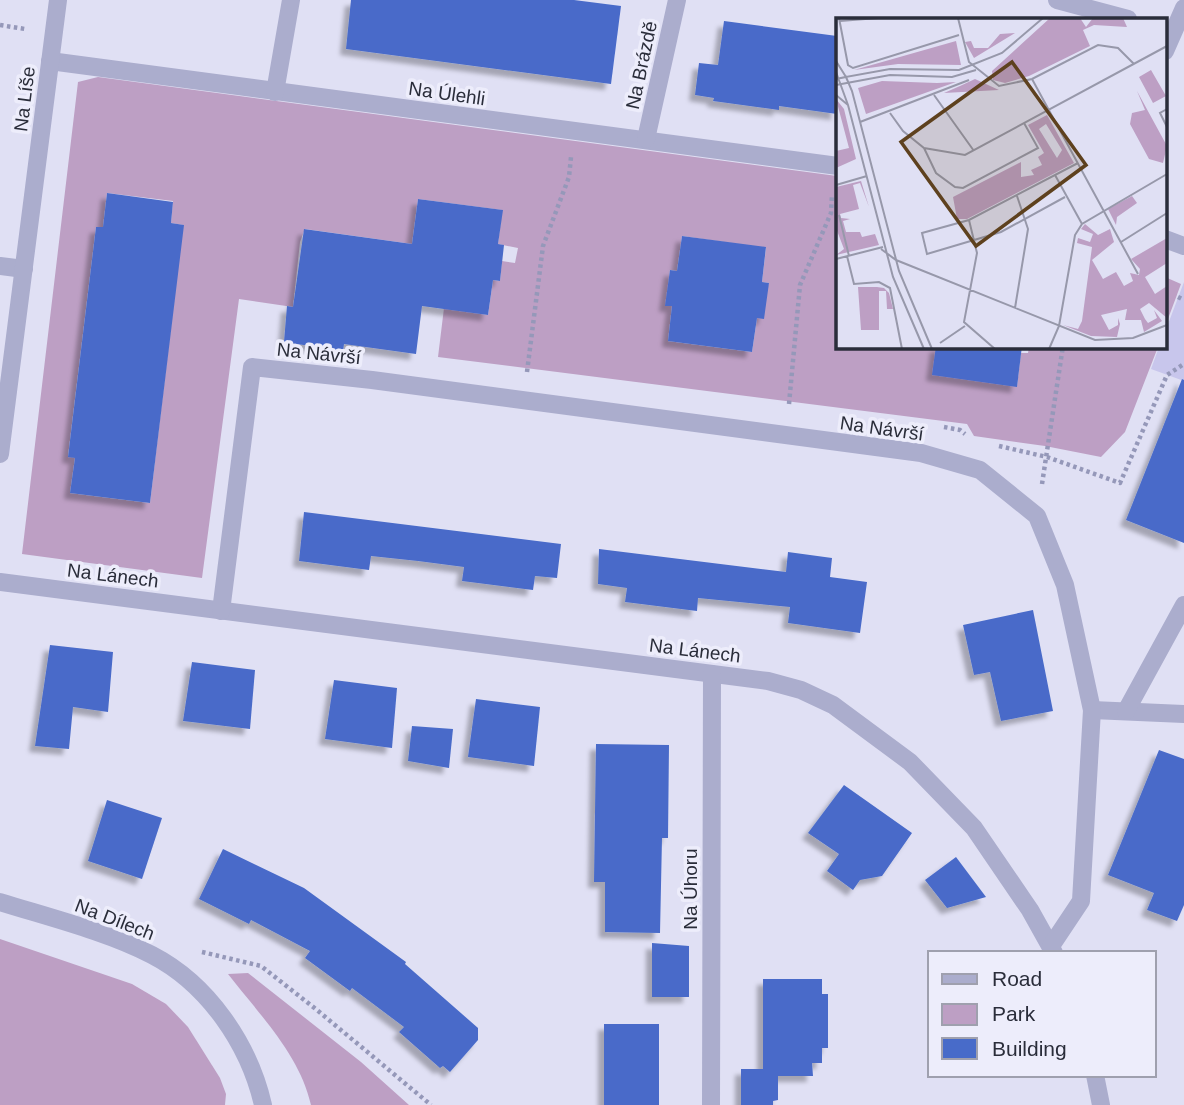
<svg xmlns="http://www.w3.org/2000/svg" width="1184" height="1105" viewBox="0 0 1184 1105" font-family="Arial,sans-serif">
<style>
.green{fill:#bd9fc4;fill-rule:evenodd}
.plaza{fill:#c8c6ec}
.building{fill:#486bc9;filter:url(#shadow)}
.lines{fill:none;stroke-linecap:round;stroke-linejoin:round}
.path{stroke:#9598b9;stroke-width:4.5;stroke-dasharray:3.5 3.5;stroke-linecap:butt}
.service{stroke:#abadcd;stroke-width:18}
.minor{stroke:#abadcd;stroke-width:18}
.labels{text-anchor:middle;stroke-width:7;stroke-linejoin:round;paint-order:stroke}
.street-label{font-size:19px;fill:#2a2d3a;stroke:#ededfb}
.inset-road{fill:none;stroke:#9798aa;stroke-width:2}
.view{fill:#5e411e;fill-opacity:0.15;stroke:#5e411e;stroke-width:3.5}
.inset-edge{fill:none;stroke:#2a2d3a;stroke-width:3.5}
</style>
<defs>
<filter id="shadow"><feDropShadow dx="-6" dy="6" stdDeviation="2" flood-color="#0004"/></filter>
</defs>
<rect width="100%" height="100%" fill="#e0e0f4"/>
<g class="green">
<path d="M98,77L837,176L838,346L936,347L1017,386L1021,353H1028L1029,347H1158L1125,432L1101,457L1045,446L974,436L967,424L438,357L444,308L488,315L493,280L500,281L502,261L515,263L518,248L498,244L502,210L418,199L412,244L305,229L300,242L293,307L239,299L202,578L22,554L78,82ZM107,193L173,201L171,223L183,225L150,503L70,493L75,458L68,456L96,227H103ZM682,236L766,248L762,282L769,283L757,318L752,352L668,341L672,306H666L670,270L677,271Z"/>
<polygon points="1165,277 1181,284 1165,327"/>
<polygon points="0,939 132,984 166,1004 188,1027 220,1078 226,1094 225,1105 0,1105"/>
<path d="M248,973L361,1062L409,1105H311C300,1055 259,1014 228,974Z"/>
</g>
<polygon class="plaza" points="1184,282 1184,381 1151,369 1159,347 1165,346 1165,332"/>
<g class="building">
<polygon points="351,0 574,0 621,6 611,84 346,49"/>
<polygon points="724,21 837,36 837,114 779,106 779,110 713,101 714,98 695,95 699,63 718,65"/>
<polygon points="107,193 173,202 171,223 184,225 150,503 70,493 75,458 68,457 96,227 103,227"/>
<polygon points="418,199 503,210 498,244 504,245 500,281 493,280 488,315 422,306 416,354 344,344 343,351 284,342 287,306 293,307 304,229 412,244"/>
<polygon points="682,236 766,247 762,282 769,283 764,319 757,318 752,352 668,341 672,306 665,306 670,270 677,271"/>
<polygon points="936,346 1022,346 1017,387 932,375"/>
<polygon points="1182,379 1184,380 1184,543 1126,520"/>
<polygon points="304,512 561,544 557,578 535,576 533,590 462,581 464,567 418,561 371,556 369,570 299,561"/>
<polygon points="599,549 786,572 788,552 832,558 830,577 867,582 860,633 788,623 790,607 698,598 697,611 625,602 627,588 598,584"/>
<polygon points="1033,610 1053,711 1001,721 990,672 974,675 963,625"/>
<polygon points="50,645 113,652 108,712 73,707 69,749 35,746"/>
<polygon points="192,662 255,670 250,729 183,721"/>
<polygon points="334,680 397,688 392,748 325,739"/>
<polygon points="476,699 540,707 534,766 468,757"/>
<polygon points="412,726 453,729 449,768 408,761"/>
<polygon points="596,744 669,745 668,838 662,838 660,933 605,932 605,882 594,882"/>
<polygon points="1159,750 1184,759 1184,905 1177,921 1147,910 1154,893 1108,875"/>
<polygon points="844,785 912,833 882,876 860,880 853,890 827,871 839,854 808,833"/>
<polygon points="107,800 162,818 142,879 88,861"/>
<polygon points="223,849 304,888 406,962 405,964 478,1028 478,1040 450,1072 443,1066 440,1068 399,1032 404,1027 352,988 350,991 305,958 310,951 251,920 249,924 199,899"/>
<polygon points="956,857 986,897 947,908 925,880"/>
<polygon points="652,943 689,946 689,997 652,997"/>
<polygon points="763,979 822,979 822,994 828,994 828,1048 822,1048 822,1063 812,1063 813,1076 778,1076 778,1100 773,1101 773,1105 741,1105 741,1069 763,1069"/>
<rect x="604" y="1024" width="55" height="81"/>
</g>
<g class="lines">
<g class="path">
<polyline points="0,25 25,29"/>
<polyline points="1178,297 1184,300"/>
<polyline points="527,372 543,246 569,177 571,157"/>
<polyline points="789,404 800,285 831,213 832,194"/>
<polyline points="944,427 960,430 965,434"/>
<polyline points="999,446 1047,457 1120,483 1167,375 1184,364"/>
<polyline points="1042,484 1063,346"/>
<polyline points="202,952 261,966 317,1010 431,1105"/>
</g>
<g class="service">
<polyline points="0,266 24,269"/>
<polyline points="1092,710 1184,714"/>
<polyline points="1126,711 1184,605"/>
</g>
<g class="minor">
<polyline points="1057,0 1128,19"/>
<polyline points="1165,51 1184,8"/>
<polyline points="50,61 838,166"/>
<polyline points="275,92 291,0"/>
<polyline points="646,139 677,0"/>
<polyline points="1165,239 1184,246"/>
<polyline points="0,454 58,0"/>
<polyline points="0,582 768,681 801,690 833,705 910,762 974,828 1030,910 1054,953"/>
<polyline points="221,611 252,367 372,380 921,453 980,470 1037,516 1065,585 1092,710 1081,901 1051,946"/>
<path d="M0,902C48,917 108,932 152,955C208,984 249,1044 263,1105"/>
<polyline points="1095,1075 1101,1105"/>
<polyline points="711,1105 712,674"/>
</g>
</g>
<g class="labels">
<g class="street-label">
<text transform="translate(641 65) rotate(-78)" y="7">Na Brázdě</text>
<text transform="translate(447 93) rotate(8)" y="7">Na Úlehli</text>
<text transform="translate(24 99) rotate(-83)" y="7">Na Líše</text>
<text transform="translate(319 353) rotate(6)" y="7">Na Návrší</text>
<text transform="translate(882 428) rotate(8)" y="7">Na Návrší</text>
<text transform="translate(113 575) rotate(7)" y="7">Na Lánech</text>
<text transform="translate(695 650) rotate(7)" y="7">Na Lánech</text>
<text transform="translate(690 889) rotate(-90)" y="7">Na Úhoru</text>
<text transform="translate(115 919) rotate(21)" y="7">Na Dílech</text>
</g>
</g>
<g transform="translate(836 18)">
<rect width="331" height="331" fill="#e0e0f4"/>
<path d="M214,0H244L250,9L257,0H287L291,9L258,7L247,12L254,28L193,58L169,65L157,62L156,53ZM179,15L138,40L129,24L135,23L138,30H152L164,16ZM120,23L125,47L62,46L18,52ZM315,52L330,78L317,85L303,59ZM139,61L163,72L108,75L124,68ZM46,63L101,65L120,64L30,96L22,70ZM301,73L331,128L327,145L313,141L294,106L296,95L309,92ZM0,81L8,91L20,141L0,150V133L13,130ZM211,97L238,145L131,201H121L117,179L185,144V159L198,157L195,152L206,147L202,139L208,135L192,107ZM210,106L226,132L221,140L203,111ZM25,163L33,189L24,165L17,167L23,191L4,196L5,200L14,201L7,203L10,214H24L26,219L39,216L43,227L0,237L8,231L0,210V169ZM296,178L301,185L281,199L280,207L272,191ZM249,206L262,217L274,211L278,224L256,242L267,261L280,254L288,268L297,263L294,255L303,257L304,251L295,241L331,220V245L309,259L319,276L331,268V300L313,285L304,291L309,301L312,305L321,300L318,292L326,303L308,314L305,302H289L291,291L265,297L273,312L282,307V300L284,306L281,319L255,318L227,307L242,311L246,303L256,229L241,225L242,220L254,224L257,216L245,211ZM22,269H41L48,270L53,275L57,291H51L50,273H43V312H25Z" fill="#bd9fc4" fill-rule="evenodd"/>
<path class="inset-road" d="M3,0L12,47L17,50L123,17M122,0L133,44L163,68L196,61L262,27L282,30L298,46M4,3L42,0M0,43L10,59L54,51L123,52L166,35L207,0M0,54L12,87M0,61L10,59L16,73L63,253L96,331M196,61L302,256M0,67L54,57L116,59L140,52M0,77L12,87L57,259L88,331M98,77L138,133M331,91L324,95L331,109M54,95L67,113L88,130L129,137L331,28M24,104L133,62M88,130L100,155L119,169L127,170L202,130L188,105M219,157L246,206M0,167L31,158M229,179L165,214L91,236L86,215L133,202L242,145M3,197L13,238M133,202L141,235L128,304L159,331M285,224L331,195M45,231L60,242L259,322L297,320L331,307M11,238L18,266L43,264L54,270L66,331M0,241L47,229M179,290L192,211L181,178M104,325L129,308M213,331L223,308L239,217L246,206L331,156"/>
<path class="view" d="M176,44L250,147L140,228L65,124Z"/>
<rect width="331" height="331" class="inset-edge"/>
</g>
<rect x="928" y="951" width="228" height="126" fill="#ededfb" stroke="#9fa0ae" stroke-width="2"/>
<rect x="942" y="974" width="35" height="10" fill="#abadcd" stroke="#9fa0ae" stroke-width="2"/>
<text x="992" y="986" font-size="21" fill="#2a2d3a">Road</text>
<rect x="942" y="1004" width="35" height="21" fill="#bd9fc4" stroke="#9fa0ae" stroke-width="2"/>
<text x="992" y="1021" font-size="21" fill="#2a2d3a">Park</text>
<rect x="942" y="1038" width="35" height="21" fill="#486bc9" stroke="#9fa0ae" stroke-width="2"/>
<text x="992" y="1056" font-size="21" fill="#2a2d3a">Building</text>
</svg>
